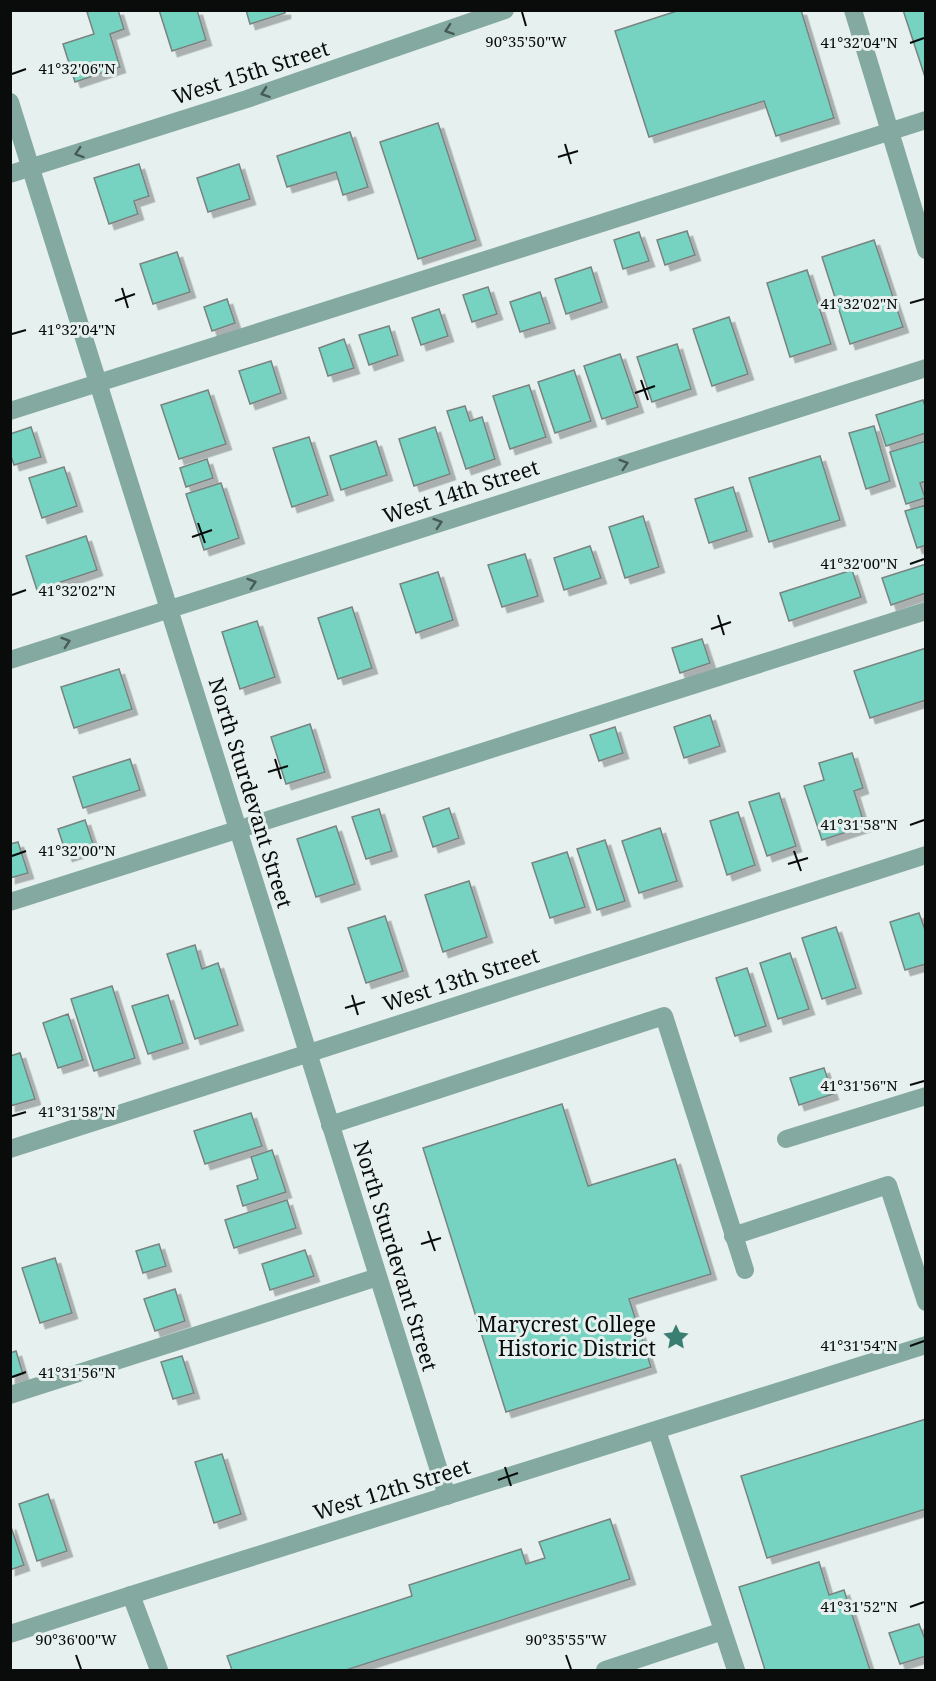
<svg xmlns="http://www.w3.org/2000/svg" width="936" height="1681" viewBox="0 0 936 1681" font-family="'Noto Serif',serif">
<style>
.building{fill:#76d3c1;stroke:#798380;stroke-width:1.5;filter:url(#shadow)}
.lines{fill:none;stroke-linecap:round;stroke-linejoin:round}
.minor{stroke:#84a9a0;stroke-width:18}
.oneway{stroke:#465a56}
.ticks{fill:none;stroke:#090c0b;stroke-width:2}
.labels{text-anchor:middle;stroke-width:6;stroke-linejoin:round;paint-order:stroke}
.street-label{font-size:21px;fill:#090c0b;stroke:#e6f0ee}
.poi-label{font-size:21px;fill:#090c0b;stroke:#e6f0ee;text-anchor:end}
.ticks-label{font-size:15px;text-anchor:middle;fill:#090c0b;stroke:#e6f0ee;stroke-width:6;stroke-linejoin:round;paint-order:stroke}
</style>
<defs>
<filter id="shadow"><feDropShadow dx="5.5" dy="5.5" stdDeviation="0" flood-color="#0004"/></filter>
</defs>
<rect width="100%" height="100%" fill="#e6f0ee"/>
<g class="building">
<polygon points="93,10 118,10 124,29 110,34 120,67 75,82 63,44 94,34 87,12"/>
<polygon points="159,10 197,10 206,40 172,51"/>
<polygon points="246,10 285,10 285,13 250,24"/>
<polygon points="680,10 801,10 834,118 776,136 764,101 649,137 615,31"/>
<polygon points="903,10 926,10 926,80"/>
<polygon points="438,123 476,240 418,259 380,142"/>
<polygon points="350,132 368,187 343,195 336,172 287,187 277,156"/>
<polygon points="139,164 149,196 134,201 138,214 109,224 94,178"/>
<polygon points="239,164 250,199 208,212 197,178"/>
<polygon points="687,231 695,255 665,265 657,240"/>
<polygon points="639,232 649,261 623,269 614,240"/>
<polygon points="874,240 903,327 850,344 822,257"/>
<polygon points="177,252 190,292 153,304 140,264"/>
<polygon points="591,267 602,302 566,314 555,279"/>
<polygon points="807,270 831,344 790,357 767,283"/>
<polygon points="488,287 497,314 472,322 463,295"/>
<polygon points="540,292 550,323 520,332 510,302"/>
<polygon points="227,299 235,323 212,331 204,307"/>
<polygon points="439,309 448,336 421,345 412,318"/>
<polygon points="729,317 748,374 712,386 693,329"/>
<polygon points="389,326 398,355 369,365 359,335"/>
<polygon points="344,339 354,368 328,376 319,348"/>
<polygon points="677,344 691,389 652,402 637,357"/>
<polygon points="620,354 638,407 602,419 584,366"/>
<polygon points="271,361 281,393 250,404 239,371"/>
<polygon points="574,370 591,421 555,433 538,382"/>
<polygon points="529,385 546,437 510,449 493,396"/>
<polygon points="208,390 226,444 179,459 161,405"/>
<polygon points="923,400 926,409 926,433 886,446 876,415"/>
<polygon points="465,406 470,421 482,417 495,459 466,469 447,411"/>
<polygon points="874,426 890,481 866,489 849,433"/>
<polygon points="31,427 41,457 14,465 10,453 10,434"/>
<polygon points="435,427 450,474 414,486 399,439"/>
<polygon points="309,437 328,495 292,507 273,448"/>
<polygon points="376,441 387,475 341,490 330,456"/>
<polygon points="926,441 926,481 920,483 925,498 906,504 890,452"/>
<polygon points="820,456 840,520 769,542 749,478"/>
<polygon points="207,459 213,478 186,487 180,468"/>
<polygon points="64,467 77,506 42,518 29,478"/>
<polygon points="221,483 239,538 204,550 186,494"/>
<polygon points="733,487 747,531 709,543 695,499"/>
<polygon points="926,505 926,545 917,548 905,511"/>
<polygon points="643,516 659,567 625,578 609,527"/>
<polygon points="86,536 97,570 37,590 26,556"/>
<polygon points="590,546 601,578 564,590 554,558"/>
<polygon points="525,554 538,596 502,607 488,565"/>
<polygon points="926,564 926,593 891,605 882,578"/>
<polygon points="852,570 861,597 789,621 780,593"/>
<polygon points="438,572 453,620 416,633 400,584"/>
<polygon points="352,607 372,668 338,679 318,618"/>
<polygon points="257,621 275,677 240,689 222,632"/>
<polygon points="702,639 710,663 680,673 672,648"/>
<polygon points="926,648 926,700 870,718 854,671"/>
<polygon points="119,669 132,709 74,728 61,687"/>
<polygon points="710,715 720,746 684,758 674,727"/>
<polygon points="310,724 325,772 286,784 271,737"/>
<polygon points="615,727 623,753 599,761 590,735"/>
<polygon points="852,753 863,788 854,791 865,826 822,840 804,786 824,780 819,763"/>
<polygon points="130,759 140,790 83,808 73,777"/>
<polygon points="779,793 796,846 767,856 749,802"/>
<polygon points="449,808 459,838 433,847 423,817"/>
<polygon points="379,809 392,851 366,859 352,817"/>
<polygon points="738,812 755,865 727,875 710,821"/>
<polygon points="85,820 94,847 67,856 58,829"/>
<polygon points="336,826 355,884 316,897 297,839"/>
<polygon points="660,828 677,881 639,893 622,841"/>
<polygon points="605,840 625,901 597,910 577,849"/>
<polygon points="18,842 28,873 10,878 10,844"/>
<polygon points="567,852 585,907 550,918 532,863"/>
<polygon points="469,881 487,937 443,952 425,895"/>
<polygon points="919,913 926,933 926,964 905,970 890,922"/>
<polygon points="385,916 403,971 366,983 348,928"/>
<polygon points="836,927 856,988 822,999 802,938"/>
<polygon points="195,945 202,969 218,963 238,1025 195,1039 167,954"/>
<polygon points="790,953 809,1009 778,1019 760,963"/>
<polygon points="747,968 766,1026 735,1036 716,978"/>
<polygon points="112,986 135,1058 94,1071 71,999"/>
<polygon points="168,995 183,1043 148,1054 132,1006"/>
<polygon points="68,1014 83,1060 58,1068 43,1023"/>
<polygon points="20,1053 35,1099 10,1106 10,1056"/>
<polygon points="824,1068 833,1094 799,1105 790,1078"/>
<polygon points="562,1104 588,1186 675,1159 711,1274 629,1299 651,1367 506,1412 423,1148"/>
<polygon points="251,1113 262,1146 205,1164 194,1131"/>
<polygon points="272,1150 286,1192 243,1206 237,1186 258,1179 251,1157"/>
<polygon points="287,1200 296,1228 234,1248 225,1220"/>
<polygon points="159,1244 166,1266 143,1273 136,1251"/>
<polygon points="305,1250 314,1276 270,1290 262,1264"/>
<polygon points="55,1258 72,1313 40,1323 22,1268"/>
<polygon points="175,1289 185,1321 155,1331 144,1299"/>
<polygon points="16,1351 23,1374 10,1378 10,1353"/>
<polygon points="182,1356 194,1393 173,1399 161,1362"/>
<polygon points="926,1419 926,1509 767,1558 741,1476"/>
<polygon points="222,1454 241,1514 214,1523 195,1462"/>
<polygon points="48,1494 67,1551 37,1561 19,1504"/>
<polygon points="610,1519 630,1579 346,1670 232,1670 227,1656 412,1596 409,1585 521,1549 526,1564 545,1558 539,1542"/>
<polygon points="10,1524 24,1565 10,1570"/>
<polygon points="819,1562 829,1595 844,1590 870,1670 765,1670 739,1587"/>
<polygon points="919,1624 926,1642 926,1656 900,1664 889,1633"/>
</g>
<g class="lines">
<g class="minor">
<polyline points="853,10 926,250"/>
<polyline points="10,102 447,1496"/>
<polyline points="10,174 247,99 505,10"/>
<polyline points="10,411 926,120"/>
<polyline points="10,660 926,368"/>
<polyline points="10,902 926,611"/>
<polyline points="330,1125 664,1016 745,1270"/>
<polyline points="786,1139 926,1096"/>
<polyline points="10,1149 926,855"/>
<polyline points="733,1236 888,1185 926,1302"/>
<polyline points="10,1395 378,1277"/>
<polyline points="657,1431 736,1670"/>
<polyline points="131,1595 159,1670"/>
<polyline points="10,1634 131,1595 926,1345"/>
<polyline points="605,1670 723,1631"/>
</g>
</g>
<defs><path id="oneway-chevron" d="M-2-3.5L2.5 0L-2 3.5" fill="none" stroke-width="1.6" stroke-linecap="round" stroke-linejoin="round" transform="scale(1.5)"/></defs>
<g class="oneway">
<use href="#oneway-chevron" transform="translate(449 30) rotate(161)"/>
<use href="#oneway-chevron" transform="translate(265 93) rotate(161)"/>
<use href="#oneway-chevron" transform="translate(79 153) rotate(162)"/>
<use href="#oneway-chevron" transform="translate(624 464) rotate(-18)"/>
<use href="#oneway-chevron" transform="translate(438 523) rotate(-18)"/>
<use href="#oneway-chevron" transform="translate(252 583) rotate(-18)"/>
<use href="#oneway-chevron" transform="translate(66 642) rotate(-18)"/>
</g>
<path class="ticks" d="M522,12L526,26M910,43L924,38M12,74L26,69M565,144L571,164M558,157L578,151M122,288L128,308M115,301L135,294M910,303L924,299M12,334L26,330M641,380L648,400M635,393L655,386M198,523L205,543M192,537L212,530M910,564L924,559M12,595L26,590M718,615L724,635M711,629L731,622M275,759L281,779M268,772L288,766M910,825L924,820M794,851L801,871M12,856L26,851M788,864L808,858M352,995L358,1015M345,1008L365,1002M910,1085L924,1081M12,1116L26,1112M428,1231L435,1251M421,1244L441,1238M910,1346L924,1341M12,1377L26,1372M505,1467L511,1486M498,1480L518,1473M910,1607L924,1602M76,1655L81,1669M566,1655L571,1669"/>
<defs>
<symbol id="sight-bare" viewBox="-9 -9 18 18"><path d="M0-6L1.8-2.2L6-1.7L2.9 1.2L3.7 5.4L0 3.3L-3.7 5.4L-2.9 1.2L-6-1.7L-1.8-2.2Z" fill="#3a7e71" stroke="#e6f0ee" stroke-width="2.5" paint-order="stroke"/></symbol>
</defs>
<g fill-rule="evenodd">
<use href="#sight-bare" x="657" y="1318" width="38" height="38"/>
</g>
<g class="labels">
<g class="street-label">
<text transform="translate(251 73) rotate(-18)" y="7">West 15th Street</text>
<text transform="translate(461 492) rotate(-18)" y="7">West 14th Street</text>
<text transform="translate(250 793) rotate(73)" y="7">North Sturdevant Street</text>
<text transform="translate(461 980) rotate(-18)" y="7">West 13th Street</text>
<text transform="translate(395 1256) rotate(73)" y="7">North Sturdevant Street</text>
<text transform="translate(392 1490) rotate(-17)" y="7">West 12th Street</text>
</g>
<g class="poi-label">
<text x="656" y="1332">Marycrest College<tspan x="656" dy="24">Historic District</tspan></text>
</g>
</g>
<g class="ticks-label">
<text x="526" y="47">90°35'50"W</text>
<text x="859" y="48">41°32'04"N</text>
<text x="77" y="74">41°32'06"N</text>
<text x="859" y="309">41°32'02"N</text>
<text x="77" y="335">41°32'04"N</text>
<text x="859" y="569">41°32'00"N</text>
<text x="77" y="596">41°32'02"N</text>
<text x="859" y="830">41°31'58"N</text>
<text x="77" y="856">41°32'00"N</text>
<text x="859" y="1091">41°31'56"N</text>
<text x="77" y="1117">41°31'58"N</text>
<text x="859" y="1351">41°31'54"N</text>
<text x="77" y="1378">41°31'56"N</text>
<text x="859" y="1612">41°31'52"N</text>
<text x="76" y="1645">90°36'00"W</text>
<text x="566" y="1645">90°35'55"W</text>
</g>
<rect width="936" height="1681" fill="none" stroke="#090c0b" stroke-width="24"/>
</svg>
